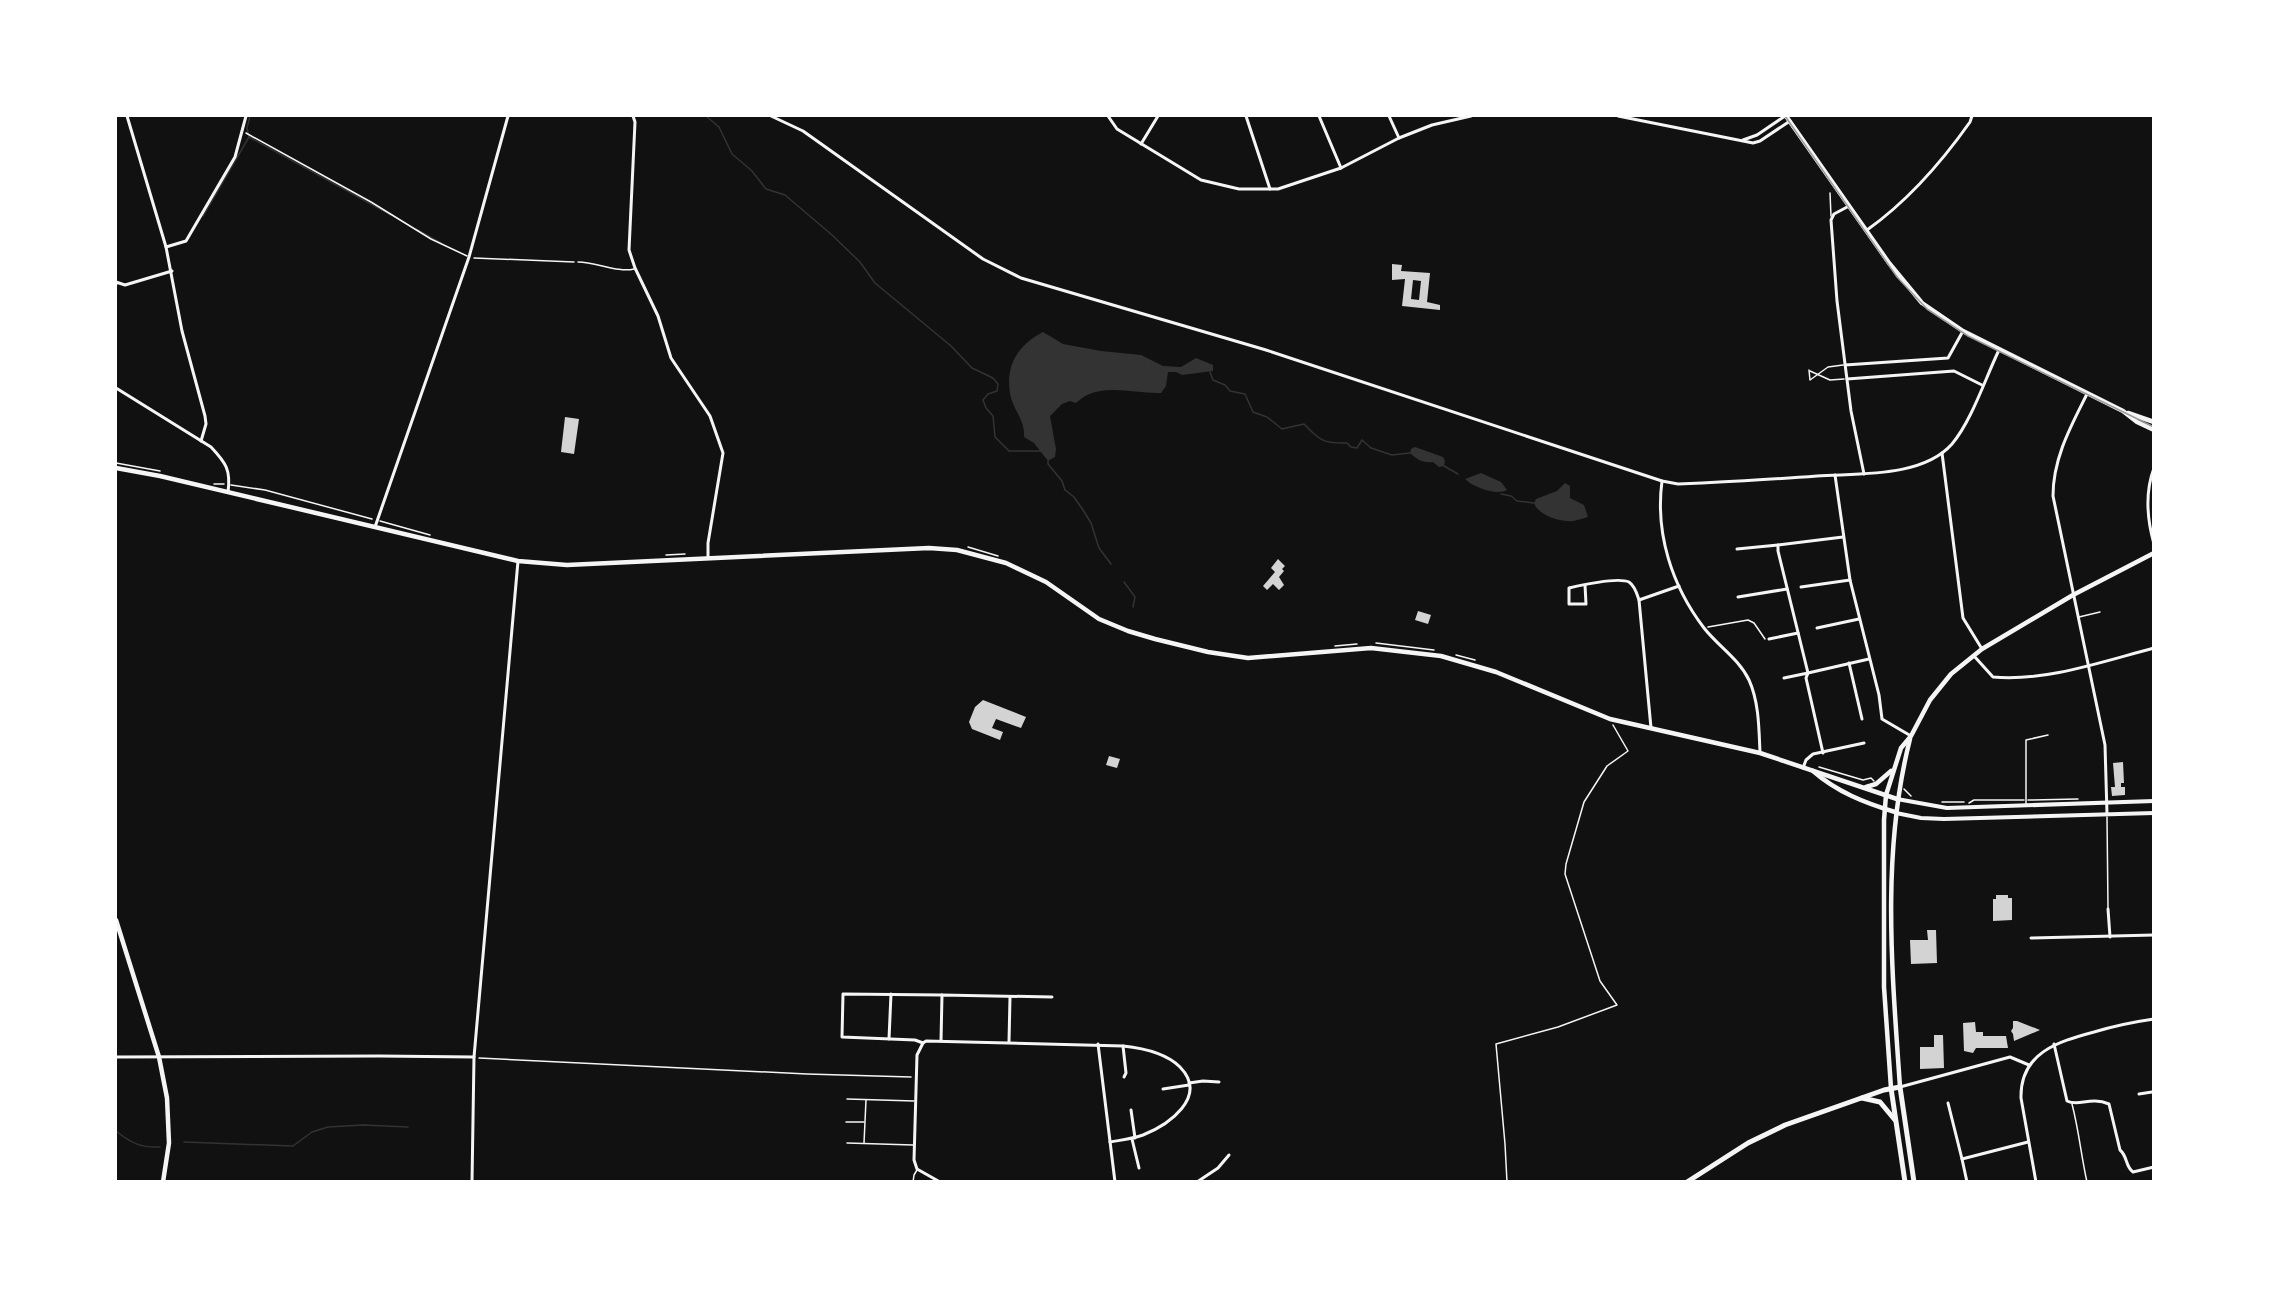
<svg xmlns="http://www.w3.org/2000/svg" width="2269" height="1297" viewBox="0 0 2269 1297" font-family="Arial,sans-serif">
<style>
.water{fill:#333}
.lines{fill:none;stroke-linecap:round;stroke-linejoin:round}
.stream{stroke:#333;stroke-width:1.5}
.building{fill:#d3d3d3;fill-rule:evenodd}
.path{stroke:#f5f5f5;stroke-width:1.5}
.service{stroke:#f5f5f5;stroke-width:1.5}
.minor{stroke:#f5f5f5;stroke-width:3}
.tertiary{stroke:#f5f5f5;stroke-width:4}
.secondary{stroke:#f5f5f5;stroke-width:4.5}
.primary{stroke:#f5f5f5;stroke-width:5}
.tram{stroke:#9a9a9a;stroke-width:1.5}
</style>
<rect width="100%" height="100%" fill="#111"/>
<g class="water">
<path d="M1043,332L1063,344L1101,351L1141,355L1163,366L1181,367L1196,358L1213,365V371L1182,375L1176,372H1168L1166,386L1161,393C1132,394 1099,381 1076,403L1070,401L1062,404L1050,416L1056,449L1055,457L1048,461L1034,443L1024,437C1025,421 1015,412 1011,398C1004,368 1016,346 1043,332Z"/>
<path d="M1415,447L1443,457L1445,461L1444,466L1439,467L1433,462C1422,463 1418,460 1410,453L1411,449Z"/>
<path d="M1481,473L1501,482L1507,490C1496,496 1473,487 1465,479Z"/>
<path d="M1565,483L1570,486V498L1584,505L1588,517C1583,518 1574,522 1568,521C1556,521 1538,514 1534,503L1536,499L1557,491Z"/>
</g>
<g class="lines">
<g class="stream">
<polyline points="666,116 682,116"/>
<polyline points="706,116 719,127 732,154 752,171 766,189 785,195 832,235 860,262 875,283 951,346 972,368 993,378 998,384 997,391 988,394 983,400 986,408 993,416 995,437 1009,451 1041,451"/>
<polyline points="249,137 391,215"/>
<polyline points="203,216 249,137 247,128 250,116"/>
<polyline points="416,229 441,243"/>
<path d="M1210,372L1213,380L1225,385L1230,391L1245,394L1253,412L1267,417L1282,429L1304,424C1319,440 1324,444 1347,443L1351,447L1357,448L1362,440L1371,448L1392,455L1410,453"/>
<polyline points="1048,461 1048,464 1062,481 1065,490 1074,497 1083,510 1091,523 1099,548 1111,564"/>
<polyline points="1444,466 1458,474"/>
<polyline points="1501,494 1511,496 1517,501 1534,503"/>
<polyline points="1124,582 1135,597 1133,607"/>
<path d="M116,1131C131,1143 141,1148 160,1147"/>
<polyline points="184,1142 293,1146 312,1132 328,1127 363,1125 408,1127"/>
</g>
</g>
<g class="building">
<path d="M1392,264L1402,265L1401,271L1430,273L1427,302L1440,305V310L1402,306L1405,279L1392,280ZM1413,280L1421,281L1419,300L1411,299Z"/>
<polygon points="565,417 579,419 574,454 561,452"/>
<polygon points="1278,559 1285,566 1282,569 1284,571 1279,577 1284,585 1279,590 1273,584 1267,590 1263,586 1275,572 1271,568"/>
<polygon points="1418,611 1431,615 1428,624 1415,620"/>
<polygon points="983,700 1026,717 1021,728 996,719 992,728 1003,732 1000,740 972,729 969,722 975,707"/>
<polygon points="1109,756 1120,759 1117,768 1106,765"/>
<polygon points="2123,762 2124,783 2121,783 2121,787 2125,787 2125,795 2112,796 2111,787 2115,787 2113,763"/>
<polygon points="1996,895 2008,895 2008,898 2012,898 2012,920 1993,921 1993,899 1996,899"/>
<polygon points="1927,930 1936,930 1937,963 1911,964 1910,940 1928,940"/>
<polygon points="2013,1021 2017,1021 2040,1030 2014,1041 2013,1034 2011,1031 2013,1028"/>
<polygon points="1975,1022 1976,1032 1983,1032 1983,1036 2006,1036 2008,1048 1976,1048 1973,1053 1964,1051 1963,1023"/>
<polygon points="1934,1035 1943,1035 1944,1068 1920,1069 1920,1047 1934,1047"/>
</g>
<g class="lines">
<g class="path">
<polyline points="246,133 371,202 431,239 467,256"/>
<polyline points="474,258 574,262"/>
<polyline points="1809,370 1810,380 1828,367 1843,365"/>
<polyline points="1810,371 1830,380 1844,379"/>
<polyline points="116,463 160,471"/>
<polyline points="214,484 224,484"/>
<polyline points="231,485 265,490 372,519"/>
<polyline points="380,521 430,535"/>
<polyline points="968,547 998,556"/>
<polyline points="666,555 685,554"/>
<polyline points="1708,627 1748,620 1754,623 1765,639"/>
<polyline points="1376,643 1434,650"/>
<polyline points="1335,646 1357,644"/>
<polyline points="1456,655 1475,660"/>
<polyline points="1819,767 1863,780 1871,778 1874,781"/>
<polyline points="1904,789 1911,796"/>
<polyline points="2028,800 2078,799"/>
<polyline points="1942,802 1964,802"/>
<polyline points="1969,803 1974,800 2024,800"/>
<polyline points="479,1058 807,1074 911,1077"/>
<polyline points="1507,1182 1505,1144 1496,1044 1558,1027 1617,1005 1600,981 1565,874 1566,864 1584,802 1607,766 1628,751 1613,725"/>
</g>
<g class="service">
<polyline points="1830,193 1831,216"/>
<path d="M578,262C596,262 618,273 634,269"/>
<polyline points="2079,617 2100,612"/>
<polyline points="2026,805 2026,740 2048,735"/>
<polyline points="2107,817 2108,908"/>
<polyline points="847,1099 914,1101"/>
<path d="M2072,1104C2079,1131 2081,1155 2087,1182"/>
<polyline points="846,1122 864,1122"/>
<polyline points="847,1143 913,1145"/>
<polyline points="864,1143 866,1100"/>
<polyline points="913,1182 914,1175 917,1170"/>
</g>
<g class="minor">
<polyline points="127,116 166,247 182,331 205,416 206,424 201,441"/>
<polyline points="633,116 635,122 629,250 635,268 658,316 671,358 710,416 723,453 708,543 708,558"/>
<path d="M771,116L803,131L983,259L1021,278L1266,350L1662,481L1678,484L1702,483C1741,481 1779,479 1817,476C1857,473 1922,478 1952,444C1972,420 1985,379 1999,350"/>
<polyline points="1108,116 1117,129 1201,180 1239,189 1278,189 1341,168 1399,138 1432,125 1471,116"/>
<polyline points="1246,116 1270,189"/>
<polyline points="1319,116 1341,168"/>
<polyline points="1389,116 1399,138"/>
<polyline points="1618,116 1753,143 1760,141 1790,121"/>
<polyline points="1743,140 1757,135 1785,116"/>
<polyline points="1141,144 1158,116"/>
<polyline points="1849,206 1834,214 1831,220 1837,301 1851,411 1864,474"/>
<path d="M1867,230C1908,201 1941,163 1970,122L1972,116"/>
<polyline points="166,247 186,241 235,157 246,116"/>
<polyline points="116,284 116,282 125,285 172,271"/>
<polyline points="1845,365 1948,358 1963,331"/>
<polyline points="1847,379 1954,371 1982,385"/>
<path d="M116,388L211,447C226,463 231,470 228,492"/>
<path d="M2087,394C2071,426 2053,458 2053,496L2105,745L2107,814"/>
<polyline points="1942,453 1963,618 1982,649"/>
<path d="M2154,468C2145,492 2147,519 2154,544"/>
<polyline points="1835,475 1850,580 1879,695 1882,719 1911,736"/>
<path d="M1662,481C1655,534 1672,586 1704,628C1718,646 1739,659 1749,680C1759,702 1759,729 1760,753"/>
<polyline points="375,527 469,257 508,116"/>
<polyline points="1843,537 1778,545 1778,551 1808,673 1869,659"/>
<polyline points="1737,549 1778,545"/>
<path d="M1585,585L1586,604H1569V588C1582,585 1618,577 1629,582C1635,586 1637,594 1639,600L1651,728"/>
<polyline points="1801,587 1850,580"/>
<polyline points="1738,597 1787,589"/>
<polyline points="1639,600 1679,586"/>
<polyline points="1817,628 1859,619"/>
<polyline points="1769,639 1798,633"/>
<path d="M1974,656L1993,677C2045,682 2104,661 2154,648"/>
<polyline points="1849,663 1862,719"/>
<polyline points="1784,678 1808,673 1806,678 1823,753"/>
<polyline points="1803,768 1806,760 1813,754 1864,743"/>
<polyline points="2108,909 2110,937"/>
<polyline points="2031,938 2154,935"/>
<polyline points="889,1039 891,994"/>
<polyline points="941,1041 942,995 1052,997"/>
<polyline points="1009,1042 1010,997"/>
<polyline points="923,1043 915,1040 842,1037 843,994 942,995"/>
<polyline points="1098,1044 1115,1182"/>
<path d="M2054,1044L2067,1101C2079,1107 2090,1096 2109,1104L2120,1150C2128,1157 2125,1166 2133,1172L2154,1167"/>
<polyline points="1123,1046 1126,1073 1124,1077"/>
<polyline points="116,1057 379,1056 474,1057"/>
<polyline points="1189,1083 1203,1081 1219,1082"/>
<polyline points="1900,1087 2010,1057 2029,1065"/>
<polyline points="1163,1089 1189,1085"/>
<polyline points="2139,1094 2152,1092"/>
<polyline points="1948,1103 1962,1159"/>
<polyline points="1131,1110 1135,1138"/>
<polyline points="1132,1139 1139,1168"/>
<polyline points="472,1182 474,1057 518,561"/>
<path d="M940,1182L917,1169L914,1160L917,1055L923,1043L926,1041L1123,1046C1142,1048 1166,1053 1180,1067C1209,1097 1168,1125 1143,1135C1132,1139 1121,1140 1110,1142"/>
<polyline points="1197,1182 1218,1168 1229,1155"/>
<polyline points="1967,1182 1962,1159 2028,1142"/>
<path d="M2036,1182L2021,1098C2020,1053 2057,1042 2094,1032C2114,1026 2133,1022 2154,1019"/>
</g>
<g class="tertiary">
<polyline points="1897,799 1947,808 2154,801"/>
<polyline points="1896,813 1921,818 1944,819 2154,813"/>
</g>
<g class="secondary">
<polyline points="1786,116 1889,263 1922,303 1963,331 2123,411 2137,422 2154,430"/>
<polyline points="2128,413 2154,422"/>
<polyline points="116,468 160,476 518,561 567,565 929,548 957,550 1006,563 1046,582 1099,619 1128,631 1155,639 1208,652 1248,658 1371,648 1441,656 1496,672 1610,719 1760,753 1897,799"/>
<path d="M1813,771C1837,792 1865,803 1895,812"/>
<polyline points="1866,787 1876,784 1891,771"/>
<polyline points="116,920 159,1057 167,1098 169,1143 163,1182"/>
<path d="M1900,1087C1892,971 1881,853 1910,739"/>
<polyline points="1891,1088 1884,987 1884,820 1886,795 1901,748 1911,736 1930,700 1951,674 1982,649 2073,595 2154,553"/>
</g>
<g class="primary">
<polyline points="1891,1088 1905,1182"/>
<polyline points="1862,1098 1880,1102 1895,1120"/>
<polyline points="1687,1182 1748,1143 1785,1125 1884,1090 1900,1087 1914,1182"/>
</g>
<polyline class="tram" points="1785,116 1897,277 1927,309 1968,336 2154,427"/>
</g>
<rect width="2269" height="1297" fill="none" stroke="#ffffff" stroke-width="234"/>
</svg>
